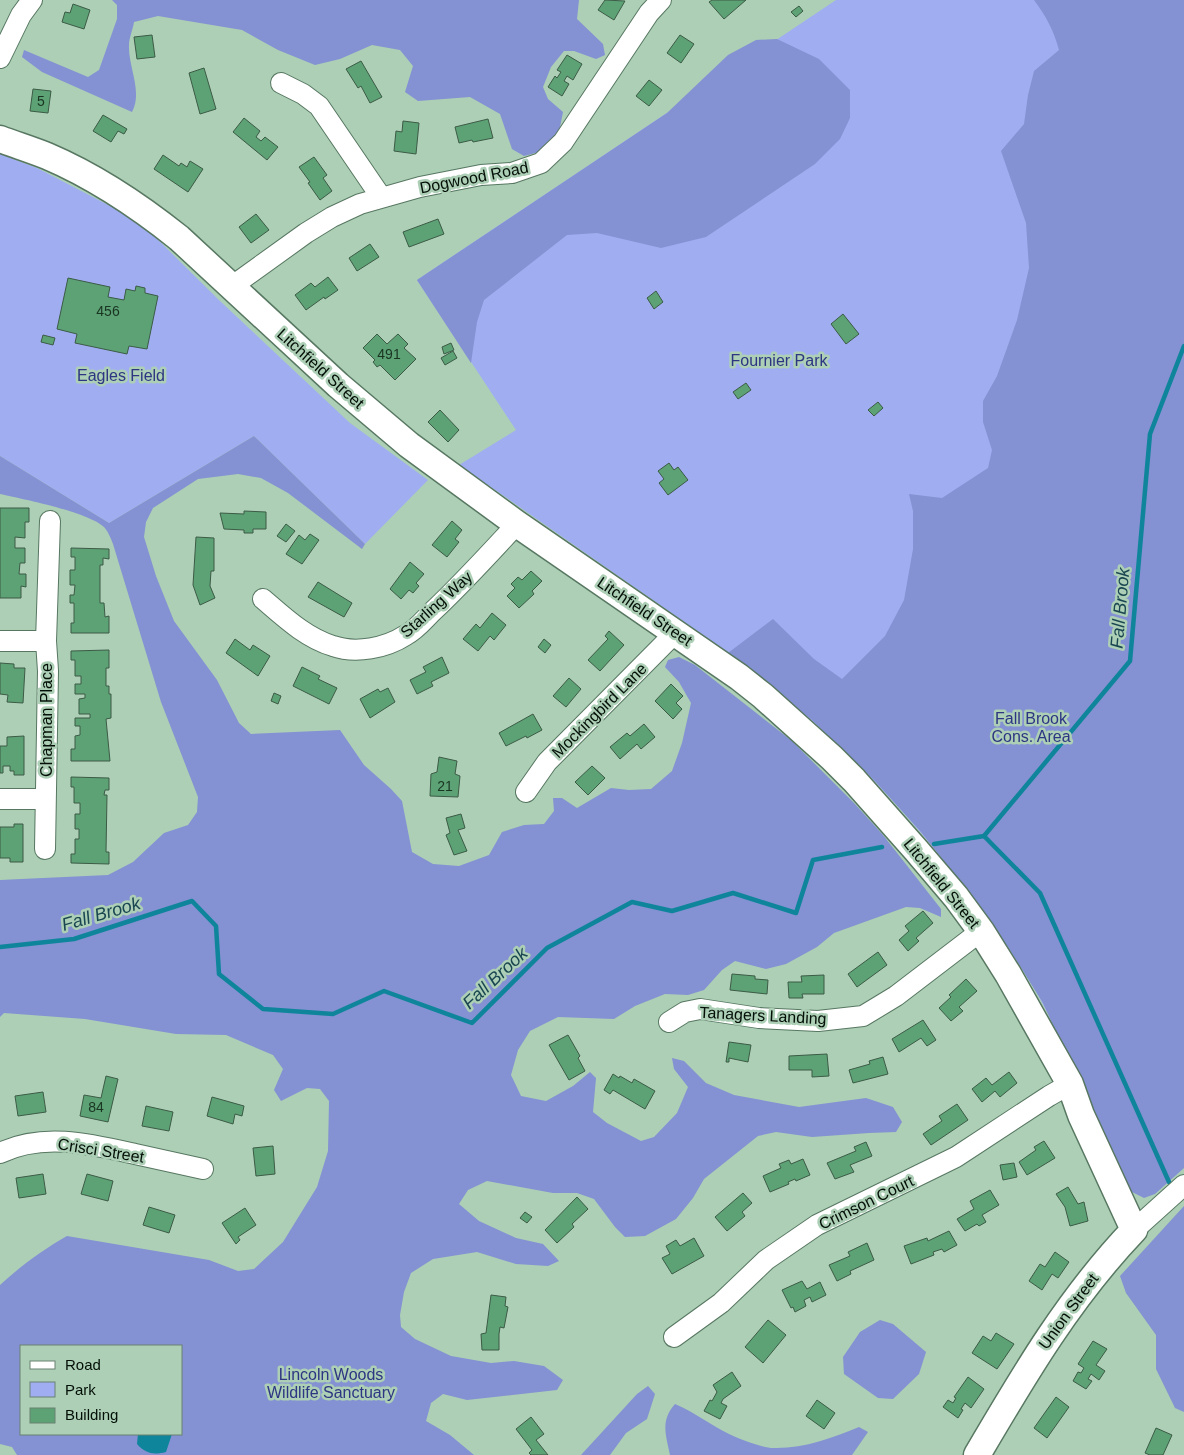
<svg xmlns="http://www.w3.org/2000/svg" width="1184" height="1455" viewBox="0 0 1184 1455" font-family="Arial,sans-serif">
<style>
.green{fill:#a0aef1}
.forest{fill:#8491d2;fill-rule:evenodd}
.water{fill:#0e859b}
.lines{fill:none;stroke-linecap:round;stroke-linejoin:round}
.stream{stroke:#0e859b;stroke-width:4.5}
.building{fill:#5ca275;stroke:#3c5b46}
.minor-casing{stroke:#577761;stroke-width:22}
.major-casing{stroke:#577761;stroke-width:29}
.minor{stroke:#fff;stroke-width:20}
.major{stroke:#fff;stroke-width:26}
.labels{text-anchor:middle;stroke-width:5;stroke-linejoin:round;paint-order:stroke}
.number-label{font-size:14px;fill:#1a3422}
.street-label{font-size:16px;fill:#040f07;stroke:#accfb6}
.park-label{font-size:16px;fill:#2e3582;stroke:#accfb6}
.water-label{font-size:18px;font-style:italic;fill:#194650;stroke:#accfb6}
</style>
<rect width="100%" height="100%" fill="#accfb6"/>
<g class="green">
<path d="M836,0H1184L1047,1012C1030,978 1008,947 986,916C935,845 877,779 812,721C762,676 706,637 650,598C586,554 523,509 459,465L516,430L417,280Z"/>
<polygon points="0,154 37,168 139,221 220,301 350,423 428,480 365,544 254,436 109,523 0,456"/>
</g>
<g class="forest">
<path d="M112,0H579L577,19L603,44L605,55L596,59L574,51H564L551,67L543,87L548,99L563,112L559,132L543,151L524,156L512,149L500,114L470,97L418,101L405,92L413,66L400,50L372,45L340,59L315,65L278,50L242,30L158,16L134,22C133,29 129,38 129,45C128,67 143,91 132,112L42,72L22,57L24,50L88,77L99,70L117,19V5Z"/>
<path d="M1034,0H1184V1168L1155,1194L1144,1198L1132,1192L1121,1177L1043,1003L1008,947L969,893L921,832L874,780L812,720L728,653L773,619L814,659L842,679L885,636L904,600L913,549V511L909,494L942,498L988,468L992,450L983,422V401L997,376L1017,320L1029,268L1026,223L1001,151L1024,124L1028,95L1034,71L1059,50C1054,31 1046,16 1034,0Z"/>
<polygon points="777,39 819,59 850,90 850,118 840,139 815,164 706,237 661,248 597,233 567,235 484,300 477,322 471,363 417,280 667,113 728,55 756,40"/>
<path d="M254,436L365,544L362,549L288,493L261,478L238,474L198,479L153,508L146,522L144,537L156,576L174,621L217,680L239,723L251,734L340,730L364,765L391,789L402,801L412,852L433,864L459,866L489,855L502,832L524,825L544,824L554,811L553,798H562L577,808L611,788L629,790L651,789L672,771L682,743L691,703L679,682L665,667L668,660L679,657L695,665L792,741L854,803L883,835L941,909V917L920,908L906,907L834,933L817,947L786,964L766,969L735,961L722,970L704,990L688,995L665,994L635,1006L614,1019L558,1017L530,1031L518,1050L511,1075L521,1096L546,1101L573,1086L590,1072L596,1078L593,1112L607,1123L641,1141L654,1137L677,1113L688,1087L674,1069L672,1058L684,1061L706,1083L734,1095L799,1107L866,1098L893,1107L902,1122L896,1132L869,1133L812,1137L776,1132L758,1136L704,1179L693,1198L676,1219L645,1236L625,1237L615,1227L594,1199L577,1193H553L487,1181L468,1190L459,1204L479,1221L516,1238L543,1244L559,1261L548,1266L516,1264L477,1252L433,1259L411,1273L404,1292L400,1315L401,1327L415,1339L451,1356L491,1363L514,1361L544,1366L563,1380L557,1390L467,1400L443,1394L431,1403L426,1421L450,1435L474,1455H17L12,1447L0,1444V1285C22,1265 41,1251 67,1236L209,1260L238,1271L254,1269L283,1242L317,1187L328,1151L329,1101L320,1089L307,1088L281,1101L274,1090L283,1069L273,1055L226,1035L176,1034L85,1019L4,1013L0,1017V880L108,875L133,862L164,833L188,825L197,812L198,797L161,702L113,544C111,539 108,531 104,527C88,512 23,499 0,494V456L109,523ZM21,1346H181V1434H21Z"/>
<polygon points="1184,1206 1184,1412 1175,1408 1156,1369 1156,1335 1126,1293 1120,1276"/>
<polygon points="880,1320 893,1324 926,1352 919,1374 893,1399 878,1398 844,1374 843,1357 860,1332"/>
<polygon points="648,1386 655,1394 647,1419 626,1433 610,1455 581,1455 637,1394"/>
<path d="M675,1404C694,1412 711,1425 729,1434C739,1439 763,1448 773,1448C803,1449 832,1438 859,1427L868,1432L852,1455H670C666,1435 660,1421 675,1404Z"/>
</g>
<path class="water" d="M138,1434H172L166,1452C154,1455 146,1454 137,1444Z"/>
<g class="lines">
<g class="stream">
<polyline points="984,836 1040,893 1169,1182"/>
<polyline points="934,844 984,836 1130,661 1150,434 1184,346"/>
<polyline points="0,947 74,939 192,901 216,926 219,974 263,1009 333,1014 384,991 472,1023 547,948 632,902 672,911 733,893 796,913 813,860 882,847"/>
</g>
</g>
<g class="building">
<polygon points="605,0 625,1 614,20 598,10"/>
<polygon points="712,0 746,0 724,19 709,2"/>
<polygon points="73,4 90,10 84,29 62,22 65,12 70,13"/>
<polygon points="799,6 803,11 796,17 791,12"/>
<polygon points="152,35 155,57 137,59 134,37"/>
<polygon points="680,35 694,44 681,63 667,53"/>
<polygon points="567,55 582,64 573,80 567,76 564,81 569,84 562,96 548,87 555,76 557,78 561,72 557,70"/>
<polygon points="361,61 382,97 370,103 361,86 358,88 346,69"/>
<polygon points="204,68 216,109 200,114 189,73"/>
<polygon points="649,80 662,90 649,106 636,96"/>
<polygon points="33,89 51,91 48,113 30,111"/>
<polygon points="103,115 127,129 124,134 118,131 111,142 93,131"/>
<polygon points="244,118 260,131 256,137 261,141 265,137 278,147 267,160 233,132"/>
<polygon points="488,119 493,138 473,142 472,140 459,143 455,127"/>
<polygon points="403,121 419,123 416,154 394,151 396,131 402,132"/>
<polygon points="163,155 179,166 181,163 187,167 190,161 203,169 188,192 154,169"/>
<polygon points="314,157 327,175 323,178 332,191 320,200 308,183 310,182 299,167"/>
<polygon points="256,214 269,230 251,243 239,227"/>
<polygon points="438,219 444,234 409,247 403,232"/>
<polygon points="370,244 379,257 357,271 349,258"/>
<polygon points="328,277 338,290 325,299 324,297 306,310 295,295 311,283 315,287"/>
<polygon points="68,278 110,287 108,297 124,300 126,289 135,291 136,286 145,288 145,293 158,296 147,349 129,346 127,354 75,343 77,334 57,329"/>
<polygon points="656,291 663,302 654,309 647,298"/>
<polygon points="843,314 859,334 846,344 831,324"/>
<polygon points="377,334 387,344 398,334 408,344 404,348 416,359 395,380 380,365 377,367 373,362 375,360 363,348"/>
<polygon points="43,335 55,338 53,345 41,342"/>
<polygon points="451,343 454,350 444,354 442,347"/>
<polygon points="453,351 457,358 445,365 441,358"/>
<polygon points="746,383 751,390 738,399 733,392"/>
<polygon points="878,402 883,408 874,416 868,410"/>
<polygon points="440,410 459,430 448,442 428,422"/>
<polygon points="669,463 674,470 678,467 688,480 668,495 659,483 664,479 658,471"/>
<polygon points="0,508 29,508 29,522 25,522 25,538 15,537 15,548 25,548 25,563 20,563 19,574 26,574 26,587 21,586 21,598 0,598"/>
<polygon points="244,511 266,512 266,529 253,529 253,533 244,533 244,530 224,529 220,513 244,514"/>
<polygon points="452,521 462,530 455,539 459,542 447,557 432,545"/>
<polygon points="286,524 295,531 286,542 277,536"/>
<polygon points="310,534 319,540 302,564 286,554 299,535 305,540"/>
<polygon points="196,537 214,538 214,571 211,571 210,586 215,598 200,605 193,585"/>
<polygon points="71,548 109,549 109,559 103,558 103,565 100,565 100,603 104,603 105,617 109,616 109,633 71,633 71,623 74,623 74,603 70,603 70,595 74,595 75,585 70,585 70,570 75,570 75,557 71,557"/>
<polygon points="410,562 424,574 416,583 419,586 413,593 409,590 401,599 390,589"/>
<polygon points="531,571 542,581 532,591 534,594 519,608 507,596 515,588 511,584 518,577 522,580"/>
<polygon points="318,582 352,603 344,617 308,597"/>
<polygon points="492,613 506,625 494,640 490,636 478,651 463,639 476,624 480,628"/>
<polygon points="609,631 624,645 600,671 588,660 608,639 605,636"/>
<polygon points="235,639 250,650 253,645 270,656 258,676 226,653"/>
<polygon points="544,639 551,645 545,653 538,647"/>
<polygon points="109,650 109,668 106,668 106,686 109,686 109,694 111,694 111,718 106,719 110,761 71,761 71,749 75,749 75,736 80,735 80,726 75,726 75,718 90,718 90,714 79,714 79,699 85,698 85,694 75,694 75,684 81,684 81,676 75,676 75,660 71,660 71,651"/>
<polygon points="442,657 449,673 431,682 433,686 417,694 410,680 426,672 423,667"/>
<polygon points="0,663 14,664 14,668 25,668 23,703 7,702 8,695 0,694"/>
<polygon points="302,667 320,676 318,679 337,688 329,704 293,686"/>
<polygon points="569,678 581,689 566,707 553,696"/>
<polygon points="671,684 683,696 676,703 682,709 673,719 655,701"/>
<polygon points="388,688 395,702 370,718 360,699 378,689 380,692"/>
<polygon points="274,693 281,696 278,704 271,701"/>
<polygon points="533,714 542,730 527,738 526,736 506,746 499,733"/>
<polygon points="644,724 655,737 641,749 637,744 620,759 610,747 627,733 630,736"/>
<polygon points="24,736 24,775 14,775 14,771 10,771 10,766 3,766 3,773 0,773 0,746 7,746 7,737"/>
<polygon points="439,757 457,761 455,774 460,776 458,797 430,796 431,774 437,772"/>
<polygon points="592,766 605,778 588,795 575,782"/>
<polygon points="71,777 109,778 109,790 105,790 104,795 107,795 106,852 109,852 109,864 71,863 71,854 75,854 75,839 79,839 79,829 75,829 75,814 80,814 80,803 74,803 74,787 71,787"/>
<polygon points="461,814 465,828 458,830 467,851 454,855 446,835 450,833 446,818"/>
<polygon points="14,824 23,824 23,862 10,862 10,858 0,858 0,827 14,827"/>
<polygon points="923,911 933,923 916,938 919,941 908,951 899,940 909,931 905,926"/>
<polygon points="878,952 887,965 857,987 848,974"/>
<polygon points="732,974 755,976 755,979 768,980 767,994 730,990"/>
<polygon points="824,975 824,994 802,994 803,998 789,998 788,982 802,982 801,976"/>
<polygon points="966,979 977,991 959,1007 963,1011 951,1021 939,1008 951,997 949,995"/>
<polygon points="923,1020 936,1040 927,1046 921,1038 899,1052 892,1039"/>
<polygon points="568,1035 580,1056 578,1058 585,1071 569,1080 549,1045"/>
<polygon points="729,1042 751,1045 748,1062 729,1058 729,1062 726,1062"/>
<polygon points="827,1054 829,1076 812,1077 812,1070 789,1070 789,1056"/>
<polygon points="883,1057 888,1074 853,1083 849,1070 870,1064 869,1061"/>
<polygon points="1009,1072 1017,1083 1000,1097 995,1091 982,1102 972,1089 986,1078 992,1085"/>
<polygon points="613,1074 619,1078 620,1076 632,1083 634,1079 655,1091 645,1109 613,1090 610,1094 604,1090"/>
<polygon points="106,1076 118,1079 108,1122 80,1116 84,1095 101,1098"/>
<polygon points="43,1092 46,1112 18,1116 15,1096"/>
<polygon points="212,1097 244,1106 242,1116 235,1114 233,1124 207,1116"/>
<polygon points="957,1104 968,1120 931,1145 923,1134 942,1121 939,1116"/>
<polygon points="146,1106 173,1112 169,1131 142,1126"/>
<polygon points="1044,1141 1055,1158 1027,1175 1019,1162 1036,1150 1034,1147"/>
<polygon points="866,1142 872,1156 850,1165 854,1172 835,1179 827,1163 856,1151 854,1147"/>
<polygon points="273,1146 275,1174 256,1176 253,1148"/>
<polygon points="803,1159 810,1175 796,1181 795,1179 788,1182 789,1184 770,1192 763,1176 781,1168 779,1164 789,1160 791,1164"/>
<polygon points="1014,1163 1017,1177 1003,1180 1000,1165"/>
<polygon points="43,1174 46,1194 19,1198 16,1178"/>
<polygon points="87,1174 113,1181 108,1201 81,1194"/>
<polygon points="1068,1187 1078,1204 1084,1202 1088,1221 1070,1226 1065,1207 1056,1194"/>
<polygon points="990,1190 999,1205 982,1215 986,1222 979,1226 977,1224 965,1231 957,1219 974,1209 970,1201"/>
<polygon points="743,1193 752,1203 742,1212 745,1216 727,1231 715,1217"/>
<polygon points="577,1197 588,1209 572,1224 574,1227 557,1243 545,1230"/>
<polygon points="149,1207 175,1215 169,1233 143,1225"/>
<polygon points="245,1208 256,1225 238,1237 240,1240 236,1244 222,1223"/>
<polygon points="525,1212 532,1217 527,1223 520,1218"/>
<polygon points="949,1231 957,1245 944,1252 942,1249 933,1252 934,1255 911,1264 904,1246 927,1238 928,1241"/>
<polygon points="694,1238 704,1256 672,1274 662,1258 670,1254 666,1246 676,1240 680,1246"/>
<polygon points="867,1243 874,1260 850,1271 851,1274 837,1281 829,1265 850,1256 848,1252"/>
<polygon points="1055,1252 1069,1262 1058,1278 1052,1274 1042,1290 1029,1281 1040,1264 1045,1267"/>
<polygon points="802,1281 807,1289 820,1282 826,1295 812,1302 810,1297 804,1300 806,1306 795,1312 793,1307 791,1308 782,1290"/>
<polygon points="491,1295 506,1297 505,1306 508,1307 504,1328 500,1327 499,1334 499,1350 482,1350 481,1334 486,1333"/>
<polygon points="768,1320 786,1335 763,1363 745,1347"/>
<polygon points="996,1333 1014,1344 997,1369 972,1353 983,1336 991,1341"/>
<polygon points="1093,1341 1107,1349 1096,1365 1105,1371 1099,1380 1091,1374 1088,1379 1092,1381 1086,1389 1073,1381 1078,1372 1081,1373 1084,1368 1078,1364"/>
<polygon points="732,1372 741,1386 723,1399 721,1403 727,1406 720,1419 704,1411 710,1400 712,1401 717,1392 713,1385"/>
<polygon points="968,1377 984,1389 971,1408 965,1403 961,1409 963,1410 958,1418 943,1407 948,1400 953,1403 956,1398 954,1397"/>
<polygon points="1056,1397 1069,1407 1047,1438 1034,1428"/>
<polygon points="817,1400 835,1413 824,1429 806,1416"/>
<polygon points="531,1417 544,1434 536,1440 548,1455 531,1455 529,1453 532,1450 516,1429"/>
<polygon points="1156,1428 1172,1435 1163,1455 1150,1455 1145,1453"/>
</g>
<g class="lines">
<defs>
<g id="minor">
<polyline points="0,58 21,15 32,0"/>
<polyline points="281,83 303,94 319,106 381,197"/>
<polyline points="231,287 306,233 332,217 360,204 420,187 481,175 512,173 541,163 563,142 649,13 661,0"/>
<path d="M263,599C284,617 306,638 333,646C356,654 386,648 406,635C416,630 424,620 432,612C462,584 489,554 517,524"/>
<polyline points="0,641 46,641"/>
<polyline points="526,792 547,762 676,632"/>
<polyline points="0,799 45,799"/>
<polyline points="45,849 48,671 46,641 50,521"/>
<polyline points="669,1022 685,1012 700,1009 759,1018 818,1021 863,1016 896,996 981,931"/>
<path d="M0,1153C43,1132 91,1144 135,1154C158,1159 180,1164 203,1169"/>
<polyline points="1134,1230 1184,1185"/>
<polyline points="674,1337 721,1303 766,1260 817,1225 956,1157 1049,1096 1070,1084"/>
</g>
<path id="major" d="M0,139C16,145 32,150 47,156C94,176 139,206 179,238L338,385L409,445L517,524L739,677L763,696L832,758L854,780L916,850L956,897L981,931L1008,974L1070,1084L1081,1115L1134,1230C1069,1298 1024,1375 977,1455"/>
</defs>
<use href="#minor" class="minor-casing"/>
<use href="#major" class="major-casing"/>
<use href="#minor" class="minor"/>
<use href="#major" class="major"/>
</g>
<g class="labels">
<g class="number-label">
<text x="41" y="106">5</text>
<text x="108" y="316">456</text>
<text x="389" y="359">491</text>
<text x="445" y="791">21</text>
<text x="96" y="1112">84</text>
</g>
<g class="street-label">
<text transform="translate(474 177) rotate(-11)" y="6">Dogwood Road</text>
<text transform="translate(321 368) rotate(42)" y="6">Litchfield Street</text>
<text transform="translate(436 604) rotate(-42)" y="6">Starling Way</text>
<text transform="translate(645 611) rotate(34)" y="6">Litchfield Street</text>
<text transform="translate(599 710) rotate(-45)" y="6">Mockingbird Lane</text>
<text transform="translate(46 720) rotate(-90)" y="6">Chapman Place</text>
<text transform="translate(942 883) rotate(51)" y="6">Litchfield Street</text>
<text transform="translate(763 1015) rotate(3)" y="6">Tanagers Landing</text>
<text transform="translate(101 1150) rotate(9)" y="6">Crisci Street</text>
<text transform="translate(866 1202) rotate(-26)" y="6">Crimson Court</text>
<text transform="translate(1068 1311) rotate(-54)" y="6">Union Street</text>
</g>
<g class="park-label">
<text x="779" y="366">Fournier Park</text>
<text x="121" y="381">Eagles Field</text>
<text x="1031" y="724">Fall Brook<tspan x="1031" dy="18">Cons. Area</tspan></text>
<text x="331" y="1380">Lincoln Woods<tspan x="331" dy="18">Wildlife Sanctuary</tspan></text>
</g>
<g class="water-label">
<text transform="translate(1120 608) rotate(-85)" y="6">Fall Brook</text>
<text transform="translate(101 914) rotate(-16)" y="6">Fall Brook</text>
<text transform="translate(495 978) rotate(-43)" y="6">Fall Brook</text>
</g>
</g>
<rect x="20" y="1345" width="162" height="90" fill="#accfb6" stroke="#698270"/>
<rect x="30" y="1361" width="25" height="8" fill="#ffffff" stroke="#698270"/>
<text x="65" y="1370" font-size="15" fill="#040f07">Road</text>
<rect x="30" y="1382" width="25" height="15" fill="#a0aef1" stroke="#698270"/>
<text x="65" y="1395" font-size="15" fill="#040f07">Park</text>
<rect x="30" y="1408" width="25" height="15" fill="#5ca275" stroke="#698270"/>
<text x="65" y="1420" font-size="15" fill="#040f07">Building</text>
</svg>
